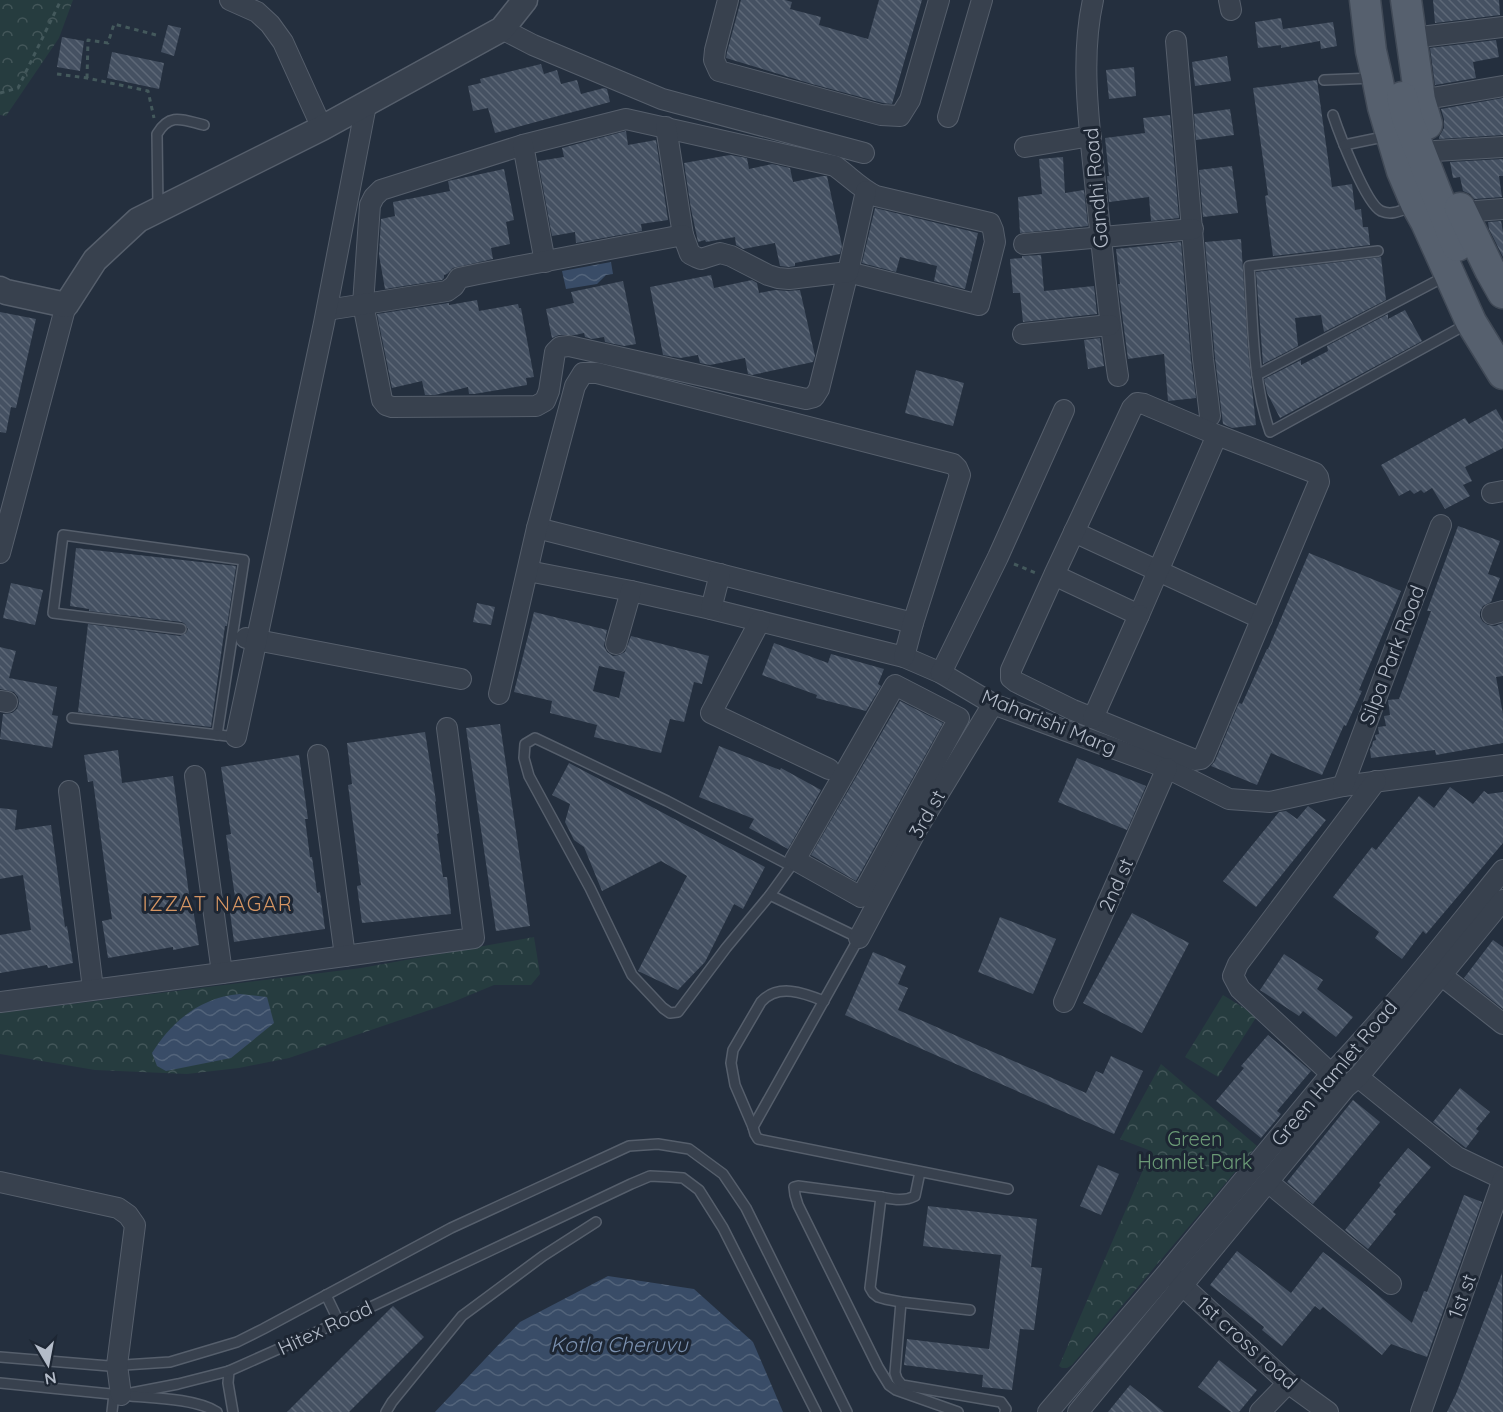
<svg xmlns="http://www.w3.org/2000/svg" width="1503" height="1412" viewBox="0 0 1503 1412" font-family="Quicksand,sans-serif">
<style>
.forest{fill:url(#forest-crowns)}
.water{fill:url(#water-waves)}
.building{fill:url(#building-back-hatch);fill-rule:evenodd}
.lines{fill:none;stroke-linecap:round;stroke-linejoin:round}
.service-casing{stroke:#565f6c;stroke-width:12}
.minor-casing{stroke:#565f6c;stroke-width:22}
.tertiary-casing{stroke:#565f6c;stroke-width:27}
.primary-casing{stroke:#414a57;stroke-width:33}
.path{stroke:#44595c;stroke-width:3;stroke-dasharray:4.5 4.5;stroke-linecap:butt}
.service{stroke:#38414e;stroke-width:9}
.minor{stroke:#38414e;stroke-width:20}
.tertiary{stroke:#38414e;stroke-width:24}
.primary{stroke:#56606e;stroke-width:30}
.labels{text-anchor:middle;stroke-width:6;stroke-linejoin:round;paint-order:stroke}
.street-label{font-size:20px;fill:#b4bcc9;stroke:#1d2633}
.park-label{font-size:20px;fill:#6b9a76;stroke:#1d2633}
.neighbourhood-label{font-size:21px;letter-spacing:1.5px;fill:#d59563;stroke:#1d2633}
.water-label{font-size:21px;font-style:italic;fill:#7c92b1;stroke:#1d2633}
</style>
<defs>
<pattern id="forest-crowns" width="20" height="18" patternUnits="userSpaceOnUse" patternTransform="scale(1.5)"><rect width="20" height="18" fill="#263c3f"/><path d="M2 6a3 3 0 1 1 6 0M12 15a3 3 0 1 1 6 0" fill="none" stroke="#435659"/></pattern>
<pattern id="water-waves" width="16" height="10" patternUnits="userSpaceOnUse" patternTransform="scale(1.5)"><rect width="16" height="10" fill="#394c67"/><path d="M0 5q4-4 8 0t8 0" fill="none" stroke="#53647b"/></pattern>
<pattern id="building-back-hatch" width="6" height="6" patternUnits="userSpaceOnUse" patternTransform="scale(1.5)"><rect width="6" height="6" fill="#455162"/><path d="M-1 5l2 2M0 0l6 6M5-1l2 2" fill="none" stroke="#5d6877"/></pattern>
</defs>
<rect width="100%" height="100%" fill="#242f3e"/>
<g class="forest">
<polygon points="0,0 73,0 59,38 6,116 0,115"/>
<polygon points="534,937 540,974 531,985 494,985 453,1002 289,1058 239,1068 187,1074 95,1070 0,1054 0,1013 361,968"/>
<polygon points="1223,995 1257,1016 1218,1077 1185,1057"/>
<polygon points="1161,1064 1257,1146 1072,1365 1067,1368 1062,1368 1059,1366 1151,1151 1120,1139"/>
</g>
<g class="water">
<polygon points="611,262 613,274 606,275 597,284 566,289 562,271"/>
<path d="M240,994L267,997L274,1023L231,1058L166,1071L157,1066L152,1053C172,1021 201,997 240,994Z"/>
<polygon points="608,1276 694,1289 753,1342 783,1412 435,1412 520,1322"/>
</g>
<g class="building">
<polygon points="741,0 785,0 792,2 790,9 821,17 819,25 868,39 879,0 922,0 892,104 883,103 812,84 726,58 727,52"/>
<polygon points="1433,0 1499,0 1500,15 1435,23"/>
<polygon points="1281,18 1283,29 1333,22 1337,46 1321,49 1320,41 1281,48 1281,45 1258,48 1255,22"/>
<polygon points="168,25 181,28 174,56 161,52"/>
<polygon points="62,37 84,41 80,71 57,67"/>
<polygon points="1496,40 1499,57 1473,62 1476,78 1435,85 1430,48"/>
<polygon points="112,52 164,63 159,89 107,78"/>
<polygon points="1227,56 1231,81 1195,86 1192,62"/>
<polygon points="541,64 544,74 557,70 561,84 577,80 581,94 604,88 607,89 610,102 495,133 488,108 473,111 468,86 481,83 480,79"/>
<polygon points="1134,67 1136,96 1109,99 1106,70"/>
<polygon points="1317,80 1332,187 1352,184 1355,210 1361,209 1363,227 1368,227 1370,245 1273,256 1265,196 1268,195 1253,88"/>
<polygon points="1503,98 1503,135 1439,139 1439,137 1444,128 1444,119 1441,109"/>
<polygon points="1230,109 1234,135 1196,140 1194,114"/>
<polygon points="1170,115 1179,218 1151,221 1149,197 1109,202 1107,176 1109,176 1105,138 1145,133 1143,118"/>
<polygon points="626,131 628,145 656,140 668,220 641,224 642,231 576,243 575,232 552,236 538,161 564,157 562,148"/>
<polygon points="730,155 747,158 749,169 772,164 790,168 793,182 823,176 827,176 842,246 840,254 795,263 795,266 789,267 780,266 775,243 743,249 736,245 735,237 706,242 705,240 698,242 691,209 684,163"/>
<polygon points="1063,157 1065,193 1084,190 1088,226 1020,233 1018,197 1042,194 1039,159"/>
<polygon points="1503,159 1503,176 1499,176 1502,197 1474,199 1470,194 1463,191 1460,177 1453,178 1450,162"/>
<polygon points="1232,166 1238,213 1203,217 1199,170"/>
<polygon points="504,169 514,220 506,222 510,244 491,248 493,259 453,268 447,274 444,275 444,278 442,280 385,289 379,255 381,219 395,216 393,202 450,191 448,181"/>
<polygon points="875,208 978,233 965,289 934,281 937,266 900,257 896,272 862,263"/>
<polygon points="1501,221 1503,232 1503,257 1489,229 1488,222"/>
<polygon points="1241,239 1248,351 1256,425 1232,428 1223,424 1215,358 1205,242"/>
<polygon points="1181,242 1191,360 1196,398 1168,401 1164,354 1128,359 1118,284 1120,284 1116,249"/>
<polygon points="1041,255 1044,291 1094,286 1097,314 1023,322 1020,293 1013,293 1010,259 1022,258 1022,256"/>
<polygon points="1381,257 1386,300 1324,332 1321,315 1295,318 1298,346 1263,364 1256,272"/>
<polygon points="711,275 714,288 752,280 757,283 759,293 775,290 788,291 800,290 815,356 813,362 752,375 748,374 745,358 710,365 700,363 698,355 680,358 663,355 650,287"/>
<polygon points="623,281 636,344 624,346 605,342 604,337 592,339 585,337 584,333 575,335 559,335 552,338 546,309 574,303 571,292"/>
<polygon points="477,300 479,311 518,304 519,308 521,308 534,377 526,378 527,385 474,394 469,394 468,387 435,395 425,395 422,381 392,388 377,314 449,303 449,305"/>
<polygon points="1405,310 1422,341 1280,418 1267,393 1264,379 1301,360 1301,365 1328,351 1327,346 1388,314 1388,319"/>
<polygon points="0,312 36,319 16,408 11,407 6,433 0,432"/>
<polygon points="1100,338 1104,366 1088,369 1084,340"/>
<polygon points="916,370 964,383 953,426 905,413"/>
<polygon points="1496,409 1503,421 1503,448 1465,467 1472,481 1463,485 1470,496 1445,509 1432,488 1424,493 1421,490 1414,494 1410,490 1399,496 1381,465 1465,418 1469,424"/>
<polygon points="1458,526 1500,541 1488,574 1500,578 1491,602 1483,606 1480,612 1480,617 1483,622 1488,625 1495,626 1503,623 1503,676 1496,677 1503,714 1503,743 1436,755 1435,750 1371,758 1370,749 1372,746 1373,741 1376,740 1375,735 1379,734 1378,727 1386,726 1384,716 1390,715 1388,700 1399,699 1431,611 1427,611"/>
<polygon points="76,548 236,566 227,626 225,626 211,727 78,712 88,624 180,636 186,633 188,629 185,624 182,622 89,611 89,609 70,606"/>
<polygon points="1309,553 1401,591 1359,690 1362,691 1346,726 1344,725 1322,775 1271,753 1257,785 1211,766 1215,761 1239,703 1242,704 1267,649 1268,649"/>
<polygon points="11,583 43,590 35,625 3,618"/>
<polygon points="477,603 495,607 491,625 473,622"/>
<path d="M534,612L607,630L604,646L607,652L613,656L619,655L625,652L631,636L709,656L702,684L694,682L684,722L670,719L661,753L594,737L597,725L550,713L552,701L514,692ZM599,666L625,672L619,698L593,691Z"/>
<polygon points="774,643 828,663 831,654 884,669 878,684 881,686 866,711 816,698 817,695 762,675"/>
<polygon points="0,647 16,651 9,678 57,687 52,715 58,716 52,748 0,739 3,714 12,713 17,709 19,703 18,697 14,692 0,689"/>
<polygon points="900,701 943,723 856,881 811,855"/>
<polygon points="500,724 530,926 496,931 466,728"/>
<polygon points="425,732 436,801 435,802 439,833 437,834 443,877 447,877 451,914 362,923 357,886 361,885 348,785 352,784 347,743"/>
<polygon points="719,746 780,770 781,768 821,790 788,849 749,828 754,819 699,797"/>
<polygon points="118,750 122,783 173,776 191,909 193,909 199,945 173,950 173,947 108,958 102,921 112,919 93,781 88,782 84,755"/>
<polygon points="299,755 308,819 305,819 310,857 312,857 317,893 320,892 325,929 234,942 229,905 236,904 226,835 231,834 221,767"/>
<polygon points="1077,758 1146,786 1127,830 1058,802"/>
<polygon points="569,763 765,867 743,909 734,904 705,962 678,990 638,971 687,876 661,861 602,891 584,847 574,840 565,822 570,804 552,795"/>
<polygon points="1450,787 1473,804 1484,791 1488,794 1503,792 1503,843 1426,934 1423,931 1402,959 1375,938 1379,932 1333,897 1372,847 1376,850 1419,796 1434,808"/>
<polygon points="1308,806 1326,820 1256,907 1223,881 1279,812 1286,811 1297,819"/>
<polygon points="0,808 17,810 15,830 51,825 65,927 67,926 73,963 48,968 47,965 0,973 0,935 31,930 23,875 0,879"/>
<polygon points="1132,913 1189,943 1142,1033 1083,1003"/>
<polygon points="1000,917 1056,939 1033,994 978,972"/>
<polygon points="1493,940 1503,947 1503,1009 1464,978"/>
<polygon points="873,952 906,966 898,984 908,988 898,1010 1086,1093 1096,1071 1103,1074 1111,1056 1143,1071 1114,1134 845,1015"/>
<polygon points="1284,954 1323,980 1317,989 1353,1017 1336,1037 1303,1011 1299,1016 1260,990"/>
<polygon points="1268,1035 1311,1071 1277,1111 1281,1114 1261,1138 1216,1101 1244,1068 1241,1066"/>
<polygon points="1460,1088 1490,1112 1476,1129 1479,1131 1466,1148 1433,1122"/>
<polygon points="1353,1100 1380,1122 1313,1204 1287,1182"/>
<polygon points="1408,1148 1431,1167 1393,1212 1396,1214 1368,1249 1345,1230 1381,1185 1379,1183"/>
<polygon points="1098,1165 1119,1174 1101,1215 1080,1206"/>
<polygon points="1464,1195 1482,1202 1427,1357 1391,1344 1382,1355 1323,1307 1320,1310 1315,1306 1282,1346 1262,1330 1264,1327 1210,1285 1237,1251 1291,1293 1323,1252 1356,1277 1412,1323 1424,1291 1427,1292"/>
<polygon points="928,1206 1037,1219 1031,1267 1042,1268 1034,1330 1020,1329 1012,1390 982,1387 983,1375 904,1365 907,1339 989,1349 1001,1255 923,1246"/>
<polygon points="1502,1273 1503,1412 1447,1412 1456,1394"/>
<polygon points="393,1306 424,1337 349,1412 287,1412"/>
<polygon points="1219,1360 1257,1390 1239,1412 1231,1412 1198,1387"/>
<polygon points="1130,1385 1164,1412 1108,1412"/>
</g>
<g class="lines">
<defs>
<g id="service">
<polyline points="1324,80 1374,78"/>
<path d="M1333,115C1339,133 1366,204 1381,211C1392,216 1402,210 1413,206"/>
<polyline points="1344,145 1388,136"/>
<path d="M158,208L157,134C170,112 183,120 204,125"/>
<path d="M1378,251L1249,266C1253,320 1252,381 1270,432L1467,324"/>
<polyline points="1257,375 1446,276"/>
<polyline points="181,629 53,613 63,535 244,560 217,735"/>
<polyline points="72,718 236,737"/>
<polygon points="535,738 667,801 791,866 770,895 726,948 678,1012 670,1013 663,1008 632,975 590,888 529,776 524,758 525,744"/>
<polyline points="770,895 859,938 753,1127 755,1134 758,1139 1008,1189"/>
<path d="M753,1127L735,1085L731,1063L733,1050L761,1002C778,983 804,993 824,1001"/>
<path d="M881,1197C892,1199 904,1202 915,1196L920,1172"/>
<polyline points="326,1295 339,1322"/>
<polyline points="901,1302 895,1373 897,1379 902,1385 1001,1402 1006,1409 1005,1412"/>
<polyline points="0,1357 109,1366 170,1362 237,1342 263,1329 451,1228 629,1146 658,1144 689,1149 723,1174 746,1208 847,1412"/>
<polyline points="229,1371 228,1383 233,1412"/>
<polyline points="0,1383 121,1395 178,1384 229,1371 339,1322 631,1184 650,1176 670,1177 683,1178 699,1190 723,1228 816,1412"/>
<path d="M131,1396C156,1398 196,1399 217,1412"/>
<polyline points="112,1412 114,1394"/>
<polyline points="386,1412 392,1402 462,1316 543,1256 596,1222"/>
<polyline points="958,1412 896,1390 889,1385 878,1367 798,1205 795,1195 794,1187 798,1186 881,1197 870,1288 873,1293 878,1297 885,1299 901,1302 970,1310"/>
</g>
<g id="minor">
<polyline points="230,0 257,12 270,24 283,42 322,128"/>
<polyline points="728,0 715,50 714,60 719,71 881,115 900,116 910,100 939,0"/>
<path d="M1093,0C1080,58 1089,123 1095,182C1102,247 1108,312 1118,376"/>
<polyline points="1229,0 1231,10"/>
<polyline points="502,29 533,45 662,99 864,153"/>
<polyline points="1412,38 1503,27"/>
<polyline points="1176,41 1203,359 1210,416"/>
<polyline points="1420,100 1503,86"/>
<polyline points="948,117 982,0"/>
<path d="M626,119L835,166C849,176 861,189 876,196L990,223L993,230L995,242L979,305L848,272L819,389L814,397L806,399L569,346L560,347L555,352L549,391L545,401L536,406L392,407L386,405L382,400L363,304L370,205L374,197L381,190L523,145Z"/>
<polyline points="666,127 683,235"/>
<polyline points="523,145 545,262"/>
<polyline points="1025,147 1091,136"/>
<polyline points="1435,151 1503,147"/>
<polyline points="1462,212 1503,209"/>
<polyline points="1024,244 1193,229"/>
<polyline points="327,310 447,291 454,286 459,278 478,274 683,235 690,254 696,257 701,259 720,253 731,256 768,275 778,278 789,279 848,272 866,191"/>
<polyline points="1023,334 1110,325"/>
<polyline points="1492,493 1503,491"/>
<polyline points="537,528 913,623"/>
<polyline points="1074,532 1262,619"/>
<polyline points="0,553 66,305"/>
<polyline points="528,571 631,591 711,609 904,657 941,673 993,704 1167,768 1229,799 1270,802 1343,786 1503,765"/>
<polyline points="1054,575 1132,408 1137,403 1144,404 1217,435 1315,473 1318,477 1319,482 1204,756 1201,759 1195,760 1073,710 1016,682 1011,678 1011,670 1054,575 1139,615 1217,435"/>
<polyline points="711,609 720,574"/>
<polyline points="1492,614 1503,611"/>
<polyline points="760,621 711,713 829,769"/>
<polyline points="246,638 461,679"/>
<polyline points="616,644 631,591"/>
<polyline points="941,673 998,557 1064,410"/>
<polygon points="895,685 959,718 861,897 795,860"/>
<polyline points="499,694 537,528 575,386 583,373 597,373 953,464 957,468 960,475 913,623 904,657"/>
<polyline points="0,701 7,702"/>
<polyline points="1093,718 1139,615"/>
<polyline points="236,737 324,323 366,105"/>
<polyline points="318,755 345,956"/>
<polyline points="195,776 222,973"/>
<polyline points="1343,786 1441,525"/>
<polyline points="69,791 93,989"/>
<polyline points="859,938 917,829 993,704"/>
<polyline points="1441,975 1503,1024"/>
<polyline points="0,1002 222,973 474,938 447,728"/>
<polyline points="1064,1002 1167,768"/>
<polyline points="1358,1077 1457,1157 1503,1179"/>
<polyline points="1339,1081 1240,989 1233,976 1238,964 1376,781"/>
<polyline points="0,1182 118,1208 128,1215 135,1225 117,1365 121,1395"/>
<polyline points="1268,1182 1391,1284"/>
<polyline points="1172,1276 1288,1383 1328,1412"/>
<path d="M1048,1412L1167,1273L1331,1074C1392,1010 1447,939 1503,870"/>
<polyline points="1078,1412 1346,1087 1358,1077 1503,900"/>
<polyline points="1260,1412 1288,1383"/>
<polyline points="1421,1412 1503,1179"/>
</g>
<polyline id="tertiary" points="0,289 6,292 66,305 95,260 138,220 322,128 502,29 525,0"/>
<g id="primary">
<polyline points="1365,0 1371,51 1377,77 1383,107 1402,171 1416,204 1426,222 1471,322 1503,374"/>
<polyline points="1406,0 1420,100 1427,124"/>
<polyline points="1402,97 1407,118 1457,246"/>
<polyline points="1460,208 1490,270 1503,293"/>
</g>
</defs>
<use href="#service" class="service-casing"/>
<use href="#minor" class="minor-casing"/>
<use href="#tertiary" class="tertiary-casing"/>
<use href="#primary" class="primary-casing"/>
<g class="path">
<polyline points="57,74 87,78 148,91 154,118"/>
<polyline points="87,78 88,40 108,43 114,24 160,36"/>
<polyline points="0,93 18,88 61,0"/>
<polyline points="1014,564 1036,573"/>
</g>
<use href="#service" class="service"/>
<use href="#minor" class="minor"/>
<use href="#tertiary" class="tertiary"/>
<use href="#primary" class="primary"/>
</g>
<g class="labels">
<g class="street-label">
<text transform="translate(1096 188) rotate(-95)" y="7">Gandhi Road</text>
<text transform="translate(1392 655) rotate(-69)" y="7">Silpa Park Road</text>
<text transform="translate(1049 722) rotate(22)" y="7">Maharishi Marg</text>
<text transform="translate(927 814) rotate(-60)" y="7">3rd st</text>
<text transform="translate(1116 885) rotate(-66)" y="7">2nd st</text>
<text transform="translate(1334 1073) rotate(-50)" y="7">Green Hamlet Road</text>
<text transform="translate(1462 1296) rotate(-70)" y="7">1st st</text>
<text transform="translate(325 1328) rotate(-25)" y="7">Hitex Road</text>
<text transform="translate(1247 1343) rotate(42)" y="7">1st cross road</text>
</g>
<g class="park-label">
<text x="1195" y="1146">Green<tspan x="1195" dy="23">Hamlet Park</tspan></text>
</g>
<g class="neighbourhood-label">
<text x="218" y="911">IZZAT NAGAR</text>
</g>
<g class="water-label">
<text x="619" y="1352">Kotla Cheruvu</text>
</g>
</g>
<g transform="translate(48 1364) rotate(170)" stroke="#1d2633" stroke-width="4.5" paint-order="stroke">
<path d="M0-4.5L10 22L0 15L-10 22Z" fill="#b4bcc9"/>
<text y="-9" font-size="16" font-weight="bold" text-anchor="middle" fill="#b4bcc9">N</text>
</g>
</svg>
